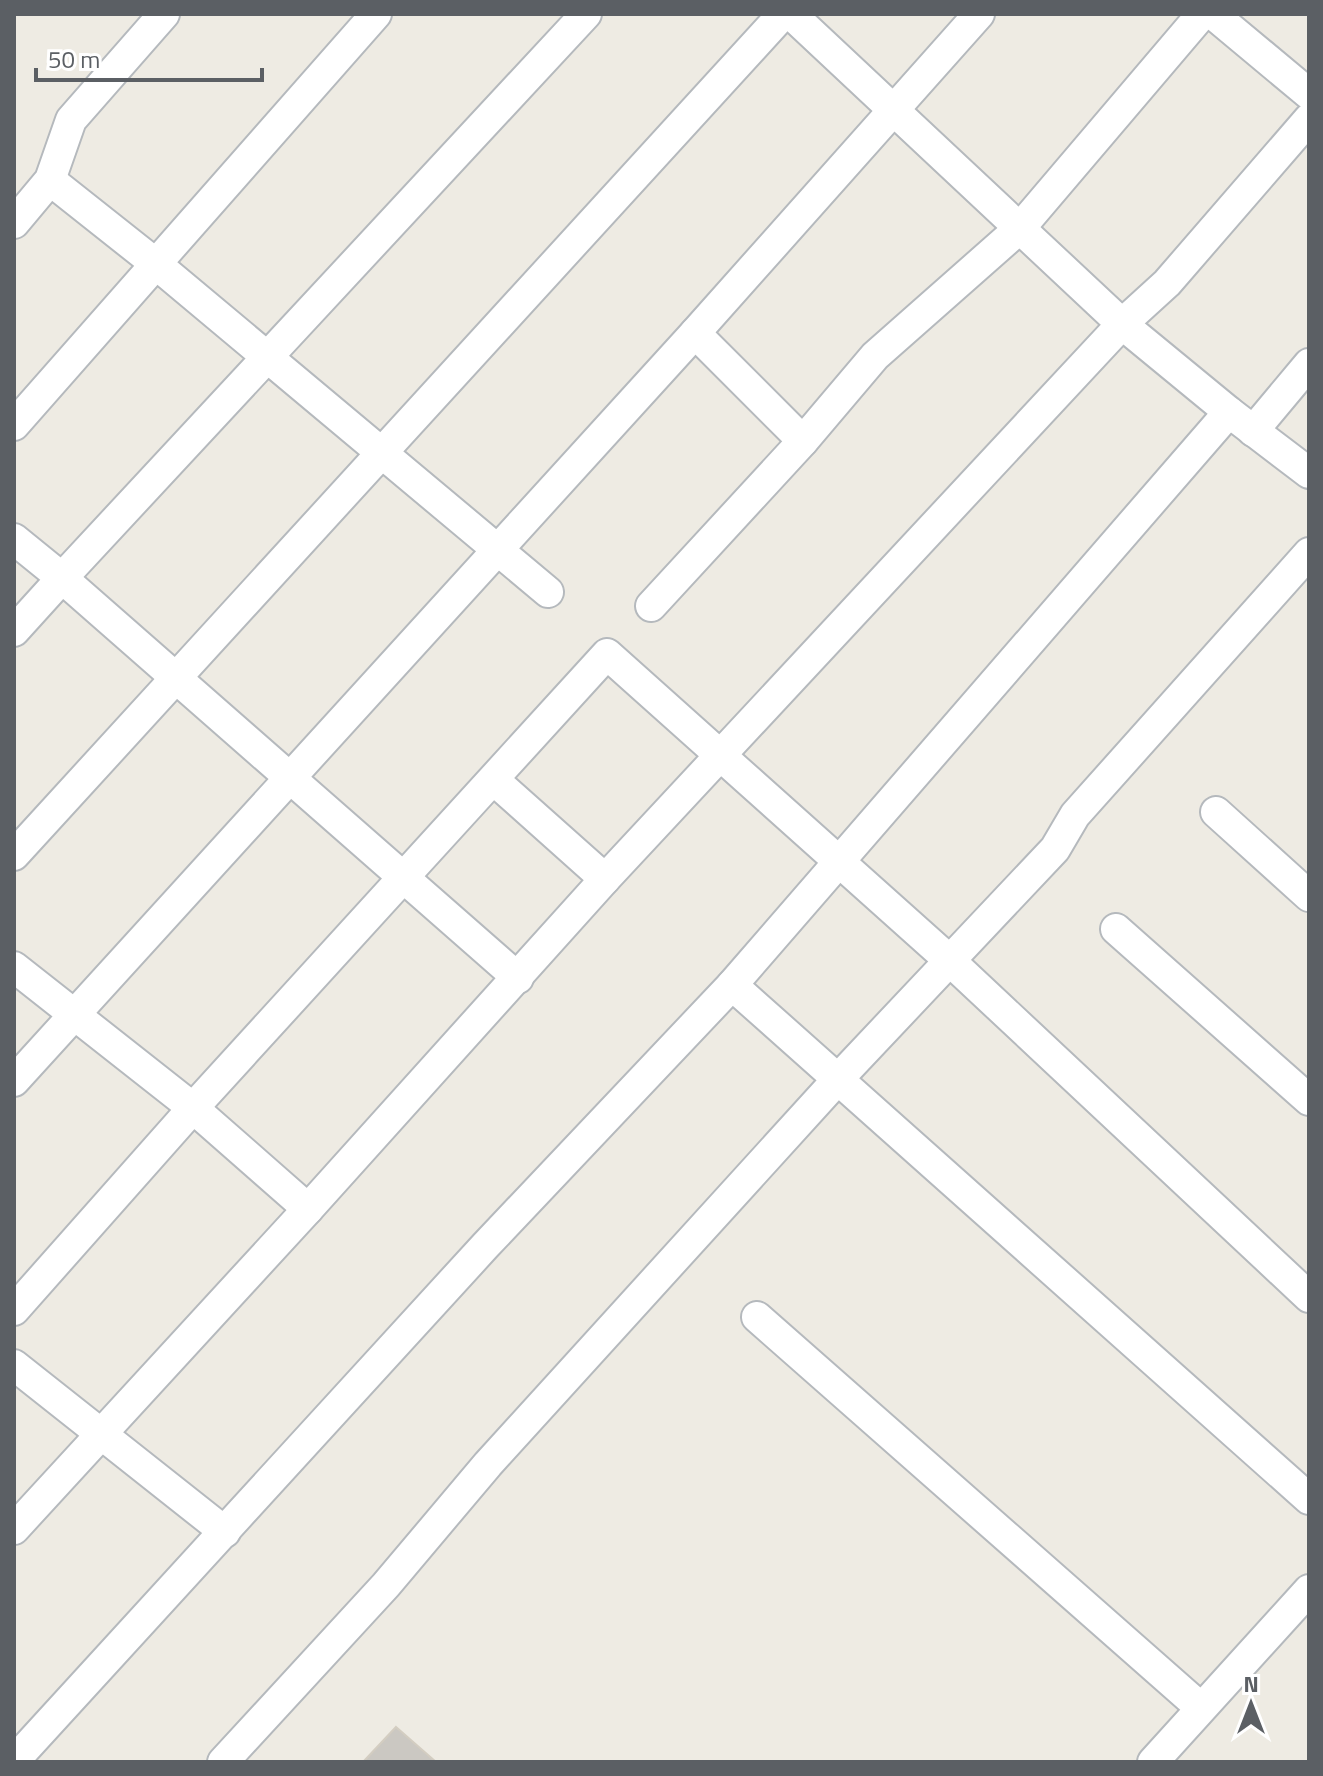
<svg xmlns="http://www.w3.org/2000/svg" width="1323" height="1776" viewBox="0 0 1323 1776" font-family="'Titillium Web',sans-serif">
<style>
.building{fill:#cbc8c2;stroke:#d3cdc1;stroke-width:2}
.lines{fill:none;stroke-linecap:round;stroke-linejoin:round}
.minor-casing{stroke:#b5b9bd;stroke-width:34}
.minor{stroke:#fff;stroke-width:30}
</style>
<rect width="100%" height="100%" fill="#eeebe3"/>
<polygon class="building" points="396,1727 436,1762 363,1762"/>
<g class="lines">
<defs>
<g id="minor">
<polyline points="791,14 1122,324 1229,412 1309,473"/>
<polyline points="1213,14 1309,94"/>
<polyline points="50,180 156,264 548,592"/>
<polyline points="14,223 50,180 71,120 164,14"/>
<polyline points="695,333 803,441"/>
<polyline points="14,425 376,14"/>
<polyline points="1253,431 1309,364"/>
<polyline points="14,539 62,578 586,14"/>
<polyline points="651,606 803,441 875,356 1020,228 1202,14"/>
<polyline points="14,631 62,578 518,978"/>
<polyline points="494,780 605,879"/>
<polyline points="1216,812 1309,896"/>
<polyline points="14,855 783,14"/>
<polyline points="1116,929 1309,1100"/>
<polyline points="14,967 193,1108 308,1209"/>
<polyline points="732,985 1309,1499"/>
<polyline points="14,1081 695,333 979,14"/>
<polyline points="14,1310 193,1108 607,654 948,959 1309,1297"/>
<polyline points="757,1317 1201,1708"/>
<polyline points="14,1365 225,1532"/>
<polyline points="14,1529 308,1209 605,879 1122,324 1167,283 1309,119"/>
<polyline points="14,1761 485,1246 732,985 1229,412"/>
<polyline points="223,1762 386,1585 488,1464 838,1079 1055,849 1075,815 1309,553"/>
<polyline points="1153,1762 1309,1590"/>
</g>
</defs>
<use href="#minor" class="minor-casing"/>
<use href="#minor" class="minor"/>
</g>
<rect width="1323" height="1776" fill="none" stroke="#5b5f64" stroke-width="32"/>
<g transform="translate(1251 1704)" stroke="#ffffff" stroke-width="6" paint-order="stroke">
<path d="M0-6L14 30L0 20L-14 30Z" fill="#5b5f64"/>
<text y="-12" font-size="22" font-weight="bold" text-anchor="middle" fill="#5b5f64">N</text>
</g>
<path d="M36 68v12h226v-12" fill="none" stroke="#5b5f64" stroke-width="4"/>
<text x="48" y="68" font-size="24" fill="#5b5f64" stroke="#ffffff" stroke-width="6" paint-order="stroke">50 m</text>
</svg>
